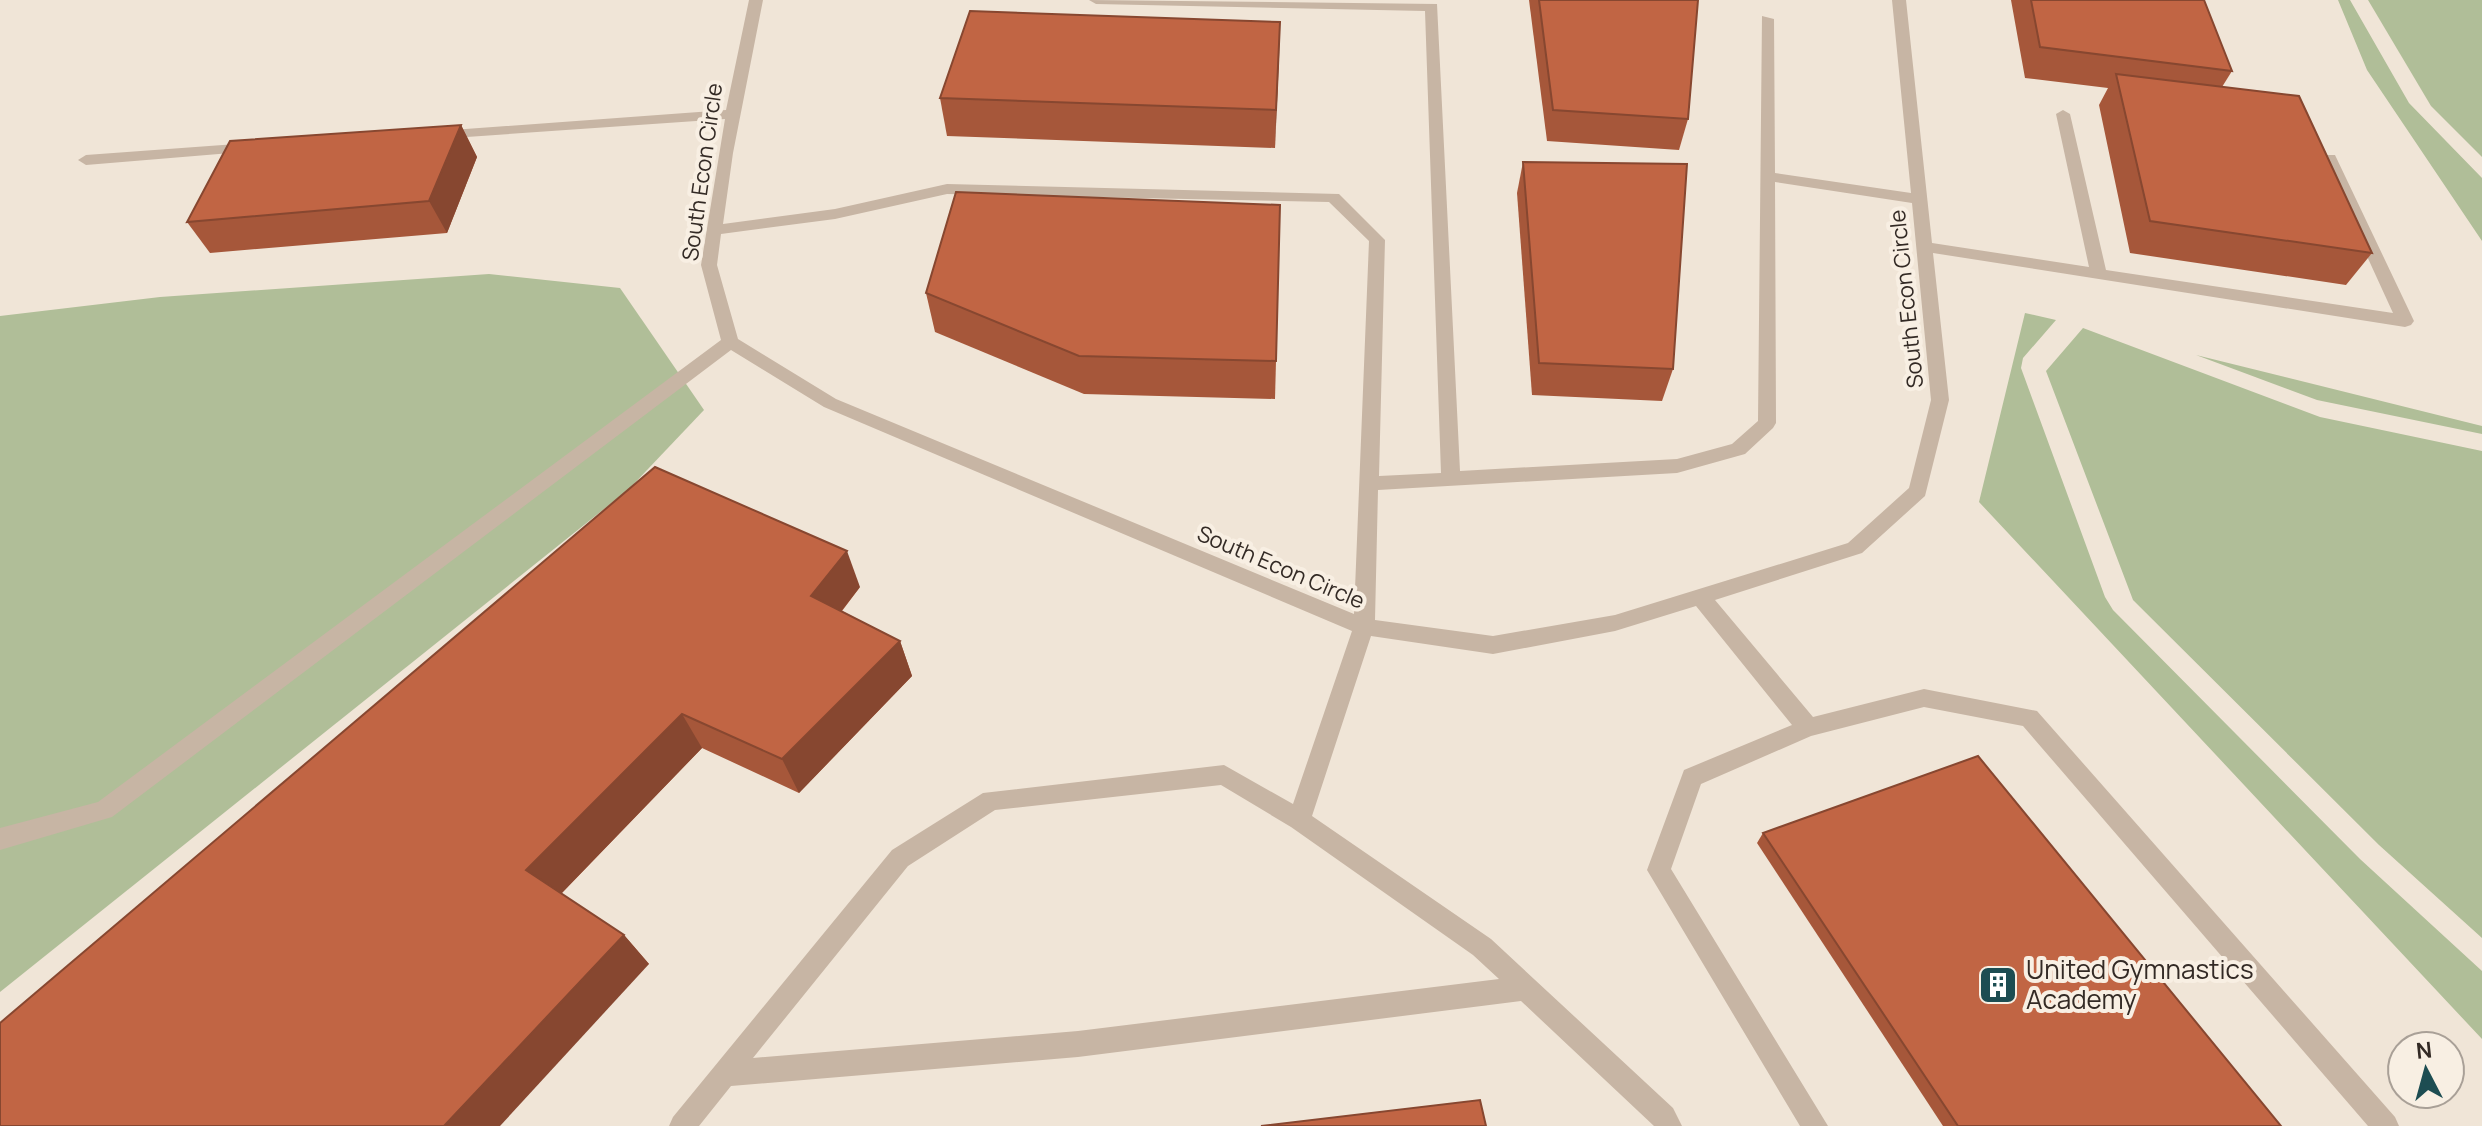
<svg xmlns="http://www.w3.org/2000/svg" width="2482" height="1126" viewBox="0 0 2482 1126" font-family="Manrope,sans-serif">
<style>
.green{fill:#b0be98}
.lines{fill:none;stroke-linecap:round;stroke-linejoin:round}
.minor{fill:#c7b5a4;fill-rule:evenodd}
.wall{fill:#a6573a}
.shaded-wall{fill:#874730}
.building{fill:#c16544;stroke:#874730;stroke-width:2}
.labels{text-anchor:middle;stroke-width:8;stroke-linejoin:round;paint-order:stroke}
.street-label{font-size:22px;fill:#332a25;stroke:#f8efe3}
.near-poi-label{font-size:26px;fill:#332a25;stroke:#f8efe3;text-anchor:start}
</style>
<rect width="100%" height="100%" fill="#f0e5d7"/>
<g class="green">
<polygon points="2338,0 2350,0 2409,103 2482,178 2482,241 2367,70"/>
<polygon points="2368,0 2482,0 2482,157 2431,106"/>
<polygon points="489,274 620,288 704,410 629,489 0,992 0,316 160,297"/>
<polygon points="2025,313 2056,320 2023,358 2021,368 2105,597 2113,610 2360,859 2482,971 2482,1039 1979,502"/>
<polygon points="2083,328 2320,417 2482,451 2482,938 2379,845 2133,600 2046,371"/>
<polygon points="2196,355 2482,426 2482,434 2317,400"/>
</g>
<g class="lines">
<g class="minor">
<path d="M749,0H763L733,153L723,224L835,209L947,184L1339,194L1385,240L1379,476L1441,473L1425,11L1096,4L1089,0L1437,4L1460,471L1677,459L1732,444L1758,421L1762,16L1774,19L1775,173L1911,193L1892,0H1906L1932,243L2089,267L2056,114L2063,110L2070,114L2106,270L2393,313L2322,158L2325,155H2335L2414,321L2411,325L2405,327L1933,253L1949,400L1925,496L1862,553L1715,600L1813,717L1924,689L2037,711L2395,1117L2399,1126H2368L2023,726L1924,707L1811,736L1701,784L1671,869L1828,1126H1800L1647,870L1684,770L1792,725L1696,606L1615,631L1493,654L1371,636L1312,816L1491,939L1673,1108L1682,1126H1654L1521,1001L1078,1057L731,1086L699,1126H669L673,1117L892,850L983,793L1224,765L1293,804L1352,631L824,407L731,350L112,817L0,850V828L98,802L721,340L701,265L725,119L438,139L431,135L438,131L726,110ZM1775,182L1912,203L1931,400L1909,488L1848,543L1615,615L1493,636L1375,620L1378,490L1677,473L1745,454L1773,428L1776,423ZM947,194L1329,202L1369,241L1354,614L836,399L738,339L717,265L721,234L835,219ZM1221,785L1291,827L1473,955L1499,979L1078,1031L753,1058L908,866L995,810Z"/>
<polygon points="250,143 255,145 255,151 86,165 78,160 86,155"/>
</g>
</g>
<g class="wall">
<polygon points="1529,0 1698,0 1688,119 1679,150 1547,141"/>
<polygon points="2011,0 2204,0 2232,71 2222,87 2372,253 2346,285 2130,253 2099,105 2108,88 2025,78"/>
<polygon points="1280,22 1275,148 947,136 940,98"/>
<polygon points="461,125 477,157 447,233 210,253 187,222"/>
<polygon points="1523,162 1673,369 1662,401 1532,395 1517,193"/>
<polygon points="926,293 1276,361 1275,399 1084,394 935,332"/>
<polygon points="860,587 842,611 900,641 912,676 799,793 702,748 561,894 624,935 649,964 0,1126"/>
<polygon points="1763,833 2281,1126 1943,1126 1757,843"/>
</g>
<g class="shaded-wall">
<polygon points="1280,22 1279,59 1275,148 1276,110"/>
<polygon points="461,125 477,157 447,233 429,201"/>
<polygon points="847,551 860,587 825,632 811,596"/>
<polygon points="900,641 912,676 799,793 782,759"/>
<polygon points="682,714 702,748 554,901 526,870"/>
<polygon points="624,935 649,964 500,1126 444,1126"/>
</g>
<g class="building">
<polygon points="1539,0 1698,0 1688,119 1553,110"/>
<polygon points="2031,0 2204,0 2232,71 2040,47"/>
<polygon points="970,11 1280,22 1276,110 940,98"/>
<polygon points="2116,74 2299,96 2372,253 2150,221"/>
<polygon points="461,125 429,201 187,222 230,141"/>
<polygon points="1523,162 1687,164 1673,369 1539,363"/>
<polygon points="956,192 1280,205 1276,361 1079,356 926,293"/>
<polygon points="655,467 847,551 811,596 900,641 782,759 682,714 526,870 624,935 444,1126 0,1126 0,1023"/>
<polygon points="1978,756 2281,1126 1958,1126 1763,833"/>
<polygon points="1480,1100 1486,1126 1261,1126"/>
</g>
<defs>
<symbol id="building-square" viewBox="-11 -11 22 22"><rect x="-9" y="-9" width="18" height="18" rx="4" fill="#1d4d52" stroke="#f8efe3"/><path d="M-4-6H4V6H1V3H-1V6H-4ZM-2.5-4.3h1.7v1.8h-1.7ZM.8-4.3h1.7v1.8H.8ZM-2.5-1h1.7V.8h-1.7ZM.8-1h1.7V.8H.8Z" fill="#fff"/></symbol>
</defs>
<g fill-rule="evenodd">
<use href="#building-square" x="1976" y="963" width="44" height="44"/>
</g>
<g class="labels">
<g class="street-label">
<text transform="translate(702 172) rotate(-82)" y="8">South Econ Circle</text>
<text transform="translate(1906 299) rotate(-96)" y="8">South Econ Circle</text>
<text transform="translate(1281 567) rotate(23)" y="8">South Econ Circle</text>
</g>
<g class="near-poi-label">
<text x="2026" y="979">United Gymnastics<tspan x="2026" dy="30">Academy</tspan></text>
</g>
</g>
<g transform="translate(2426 1070) rotate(354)"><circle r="38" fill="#f8efe3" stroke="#a9a097" stroke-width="2"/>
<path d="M0-6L14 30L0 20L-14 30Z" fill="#1d4d52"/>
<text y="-12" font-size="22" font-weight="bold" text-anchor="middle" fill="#332a25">N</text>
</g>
</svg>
